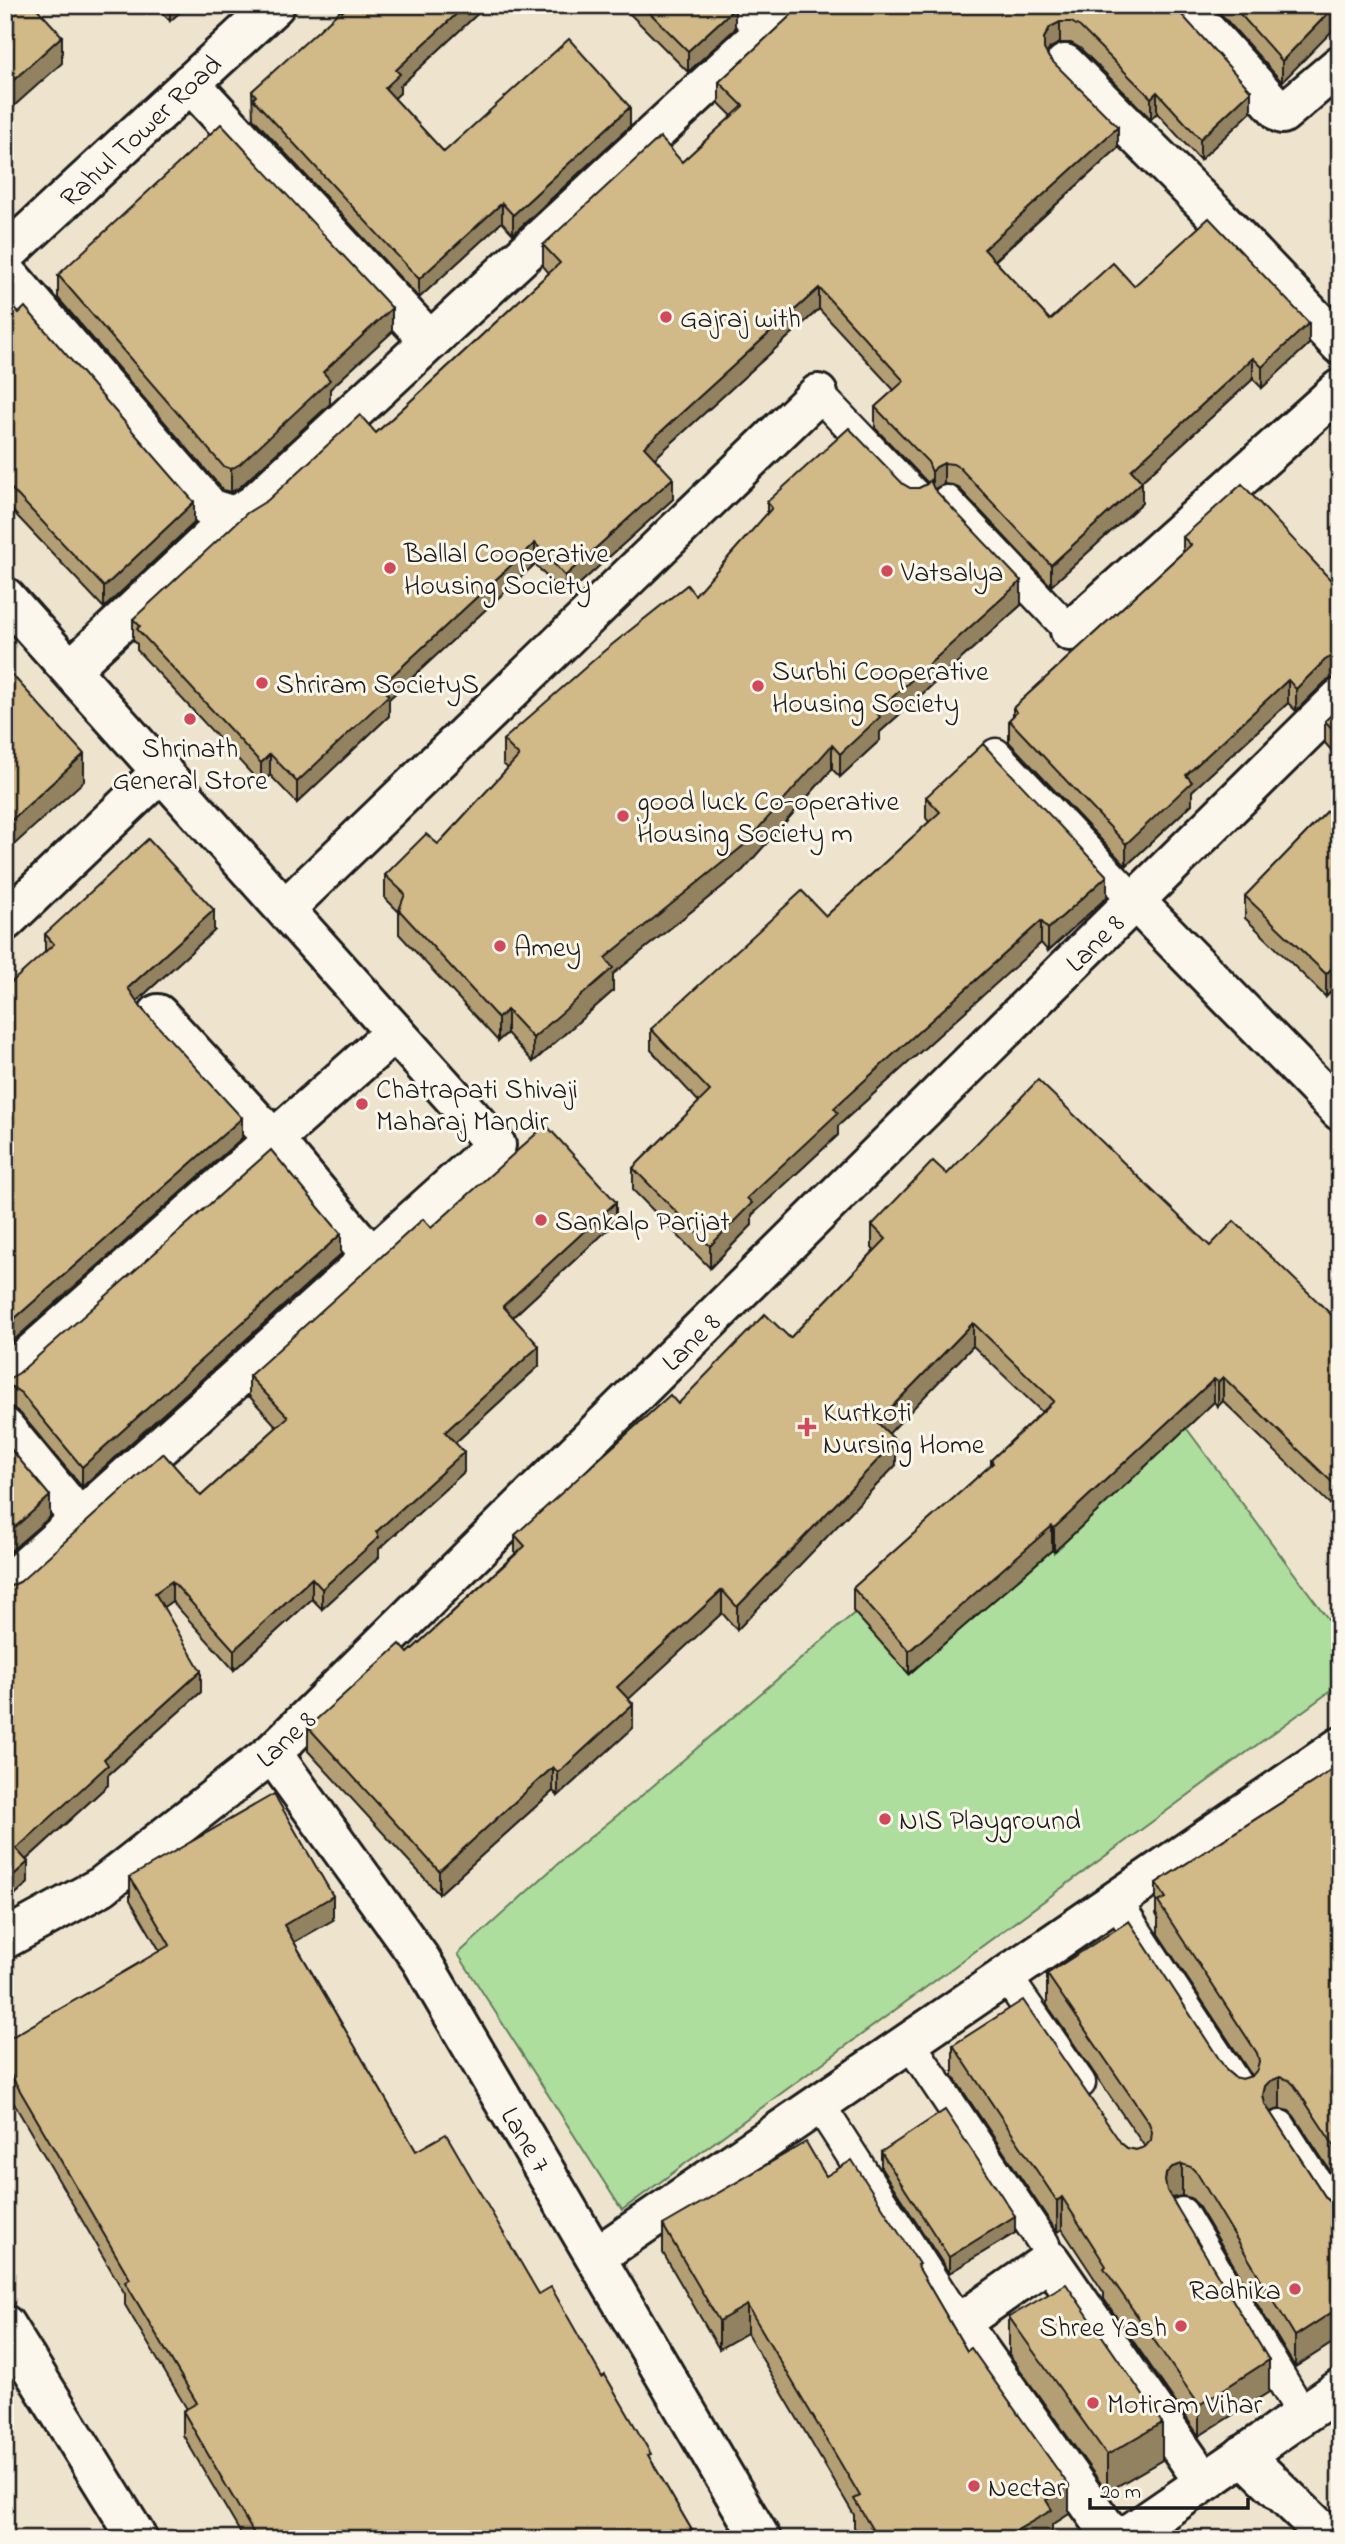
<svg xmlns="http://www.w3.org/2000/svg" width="1345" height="2544" viewBox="0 0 1345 2544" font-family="'Indie Flower',sans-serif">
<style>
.green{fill:#adde9d;stroke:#647d5c;stroke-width:2}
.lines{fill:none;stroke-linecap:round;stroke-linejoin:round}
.service-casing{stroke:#1c1c1c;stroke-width:35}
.minor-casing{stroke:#1c1c1c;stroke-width:44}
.tertiary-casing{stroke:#1c1c1c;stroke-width:44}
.service{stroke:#fbf7ec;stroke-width:30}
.minor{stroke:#fbf7ec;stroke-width:38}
.tertiary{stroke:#fbf7ec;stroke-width:38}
.wall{fill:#b49f75;stroke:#1c1c1c;stroke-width:2}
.shaded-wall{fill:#92825f;stroke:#1c1c1c;stroke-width:2}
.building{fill:#d1b988;stroke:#1c1c1c;stroke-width:2}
.poi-dot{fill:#d1495b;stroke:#fbf7ec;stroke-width:2.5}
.labels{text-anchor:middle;stroke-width:6;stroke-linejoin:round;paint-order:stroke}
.street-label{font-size:28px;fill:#1c1c1c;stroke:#fbf7ec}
.poi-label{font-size:28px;fill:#1c1c1c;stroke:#fbf7ec;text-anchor:start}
</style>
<rect width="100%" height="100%" fill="#eee4ce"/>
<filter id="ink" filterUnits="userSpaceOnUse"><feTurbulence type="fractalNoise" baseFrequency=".0143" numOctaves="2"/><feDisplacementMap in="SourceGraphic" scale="14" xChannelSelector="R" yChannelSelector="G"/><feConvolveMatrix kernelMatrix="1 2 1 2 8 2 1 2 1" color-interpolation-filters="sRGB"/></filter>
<g filter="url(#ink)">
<polygon class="green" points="1141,1367 1340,1635 1340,1684 622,2210 458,1954 562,1860 640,1797"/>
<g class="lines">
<defs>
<g id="service">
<polyline points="818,394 915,495"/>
<polyline points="947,501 1070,631"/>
<polyline points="996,754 1135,901"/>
<polyline points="1116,1901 1242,2093"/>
<polyline points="1006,1976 1080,2083"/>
<polyline points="909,2042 1044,2244"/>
<polyline points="820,2106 960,2323"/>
<polyline points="1280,2126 1340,2219"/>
<polyline points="1182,2213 1303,2415"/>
</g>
<g id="minor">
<polyline points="743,5 766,30"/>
<polyline points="1183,5 1282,114 1340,65"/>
<polyline points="1065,64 1220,219 1340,345"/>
<polyline points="190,83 430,341"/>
<polyline points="5,255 275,5"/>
<polyline points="5,271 211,509 234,516 253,505 793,5"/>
<polyline points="5,597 496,1145 5,1586"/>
<polyline points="1070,631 1340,389"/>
<polyline points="71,669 234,516"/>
<polyline points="1135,901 1340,1111"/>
<polyline points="286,908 818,394"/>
<polyline points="5,921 162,771"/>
<polyline points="158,1014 274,1140 372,1257"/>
<polyline points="5,1377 395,1032"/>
<polyline points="5,1428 80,1519"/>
<polyline points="272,1753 421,1960 761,2539"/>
<polyline points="5,1939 102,1886 272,1753 1340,698"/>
<polyline points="597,2256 1340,1747"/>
<polyline points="5,2325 138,2539"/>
<polyline points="1243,2455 1330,2539"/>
<polyline points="1114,2539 960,2323 1050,2260 1204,2482"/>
</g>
<polyline id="tertiary" points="1122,2539 1340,2389"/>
</defs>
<use href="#service" class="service-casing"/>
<use href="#minor" class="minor-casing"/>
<use href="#tertiary" class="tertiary-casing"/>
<use href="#service" class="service"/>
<use href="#minor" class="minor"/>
<use href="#tertiary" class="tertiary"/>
</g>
<g class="wall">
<polygon points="154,5 188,5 170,21"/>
<polygon points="350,5 487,5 400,86 400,93 394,98 444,152 630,126 513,234 502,222 419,298 253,118 252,91"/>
<polygon points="621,5 733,5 735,29 688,72"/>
<polygon points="802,5 1173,5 1251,112 1200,160 1157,113 1151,119 1080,48 1071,43 1060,43 1050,48 1047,54 1049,58 1118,148 995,261 1050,320 1134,286 1309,344 1262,388 1253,379 1141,482 1142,503 1051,586 960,489 953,485 944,484 936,488 934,490 1021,605 880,732 880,740 840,777 832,769 743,870 613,974 613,991 533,1062 507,1033 498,1041 399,934 399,912 385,898 385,875 438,844 508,768 503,764 503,740 695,595 767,514 767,502 903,484 910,488 919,488 927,484 928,483 875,428 875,407 894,390 819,309 655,458 673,499 565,597 535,564 389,699 389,716 297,803 270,775 261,784 137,650 137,644 133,640 133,619 376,433 549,273 543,266 543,245 682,162 732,116 719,103 719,82"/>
<polygon points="1213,5 1340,5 1282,82"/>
<polygon points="58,275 392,332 330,389 330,404 240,487 231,492 223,490 58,298"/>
<polygon points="5,318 194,523 104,608 5,503"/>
<polygon points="1183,537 1340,590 1340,677 1334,677 1325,682 1296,711 1288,703 1192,791 1192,804 1126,866 1009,742 1009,720 1013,716 1013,708 1183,552"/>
<polygon points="1340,707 1340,760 1325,743 1325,721"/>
<polygon points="926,797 1107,897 1048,951 1041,943 838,1126 838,1135 752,1215 752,1225 710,1268 633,1190 633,1168 699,1102 651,1050 651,1029 826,916 929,822 926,818"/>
<polygon points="1340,798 1340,985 1338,984 1326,997 1245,918 1245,896"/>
<polygon points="214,931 137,1001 242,1138 45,952 45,934"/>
<polygon points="947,1174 1210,1246 1340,1323 1340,1514 1223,1401 1218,1406 1214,1402 1054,1552 1052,1550 909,1674 853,1611 853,1588 991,1465 991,1460 1042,1412 973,1346 888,1434 896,1465 737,1630 722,1613 628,1699 633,1728 558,1796 553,1791 439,1894 308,1751 308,1727 408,1653 515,1554 515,1535 678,1404 790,1338 874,1251 872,1248 872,1225"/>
<polygon points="616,1222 513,1317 539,1366 455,1443 464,1472 379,1549 379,1557 322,1609 312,1599 234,1670 172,1601 163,1607 201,1692 108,1775 108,1785 26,1860 28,1883 5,1903 9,1587 201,1496 277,1427 249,1396 249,1376 431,1228"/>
<polygon points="341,1254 82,1487 21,1414 12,1407 5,1407 5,1378 10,1378"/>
<polygon points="1340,1765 1340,2186 1294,2116 1289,2111 1280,2109 1270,2112 1326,2198 1333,2204 1340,2205 1340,2338 1295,2367 1197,2204 1191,2198 1182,2196 1172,2198 1269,2392 1199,2436 1104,2299 1104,2293 1062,2229 1057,2232 953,2076 953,2045 1121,2143 1127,2148 1136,2150 1145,2147 1047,2005 1047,1974 1227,2071 1234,2077 1242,2079 1252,2076 1158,1934 1158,1918 1156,1914 1156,1883"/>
<polygon points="130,1877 333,1920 294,1942 416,2151 539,2294 602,2377 697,2539 244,2539 183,2435 183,2411 187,2409 125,2305 125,2294 5,2088 5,2041 160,1951 130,1900"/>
<polygon points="881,2152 1015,2233 949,2273 881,2168"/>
<polygon points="826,2176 919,2269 967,2351 1069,2514 1052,2525 1052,2538 861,2539 854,2527 854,2515 747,2333 719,2349 663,2253 663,2225"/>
<polygon points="1009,2317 1162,2460 1107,2492 1009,2354"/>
</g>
<g class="shaded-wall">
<polygon points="170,5 188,5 170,21"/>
<polygon points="466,5 487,5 400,86 400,93 385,107 385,88 396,70"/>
<polygon points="1336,5 1340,5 1340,23 1282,82 1282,61"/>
<polygon points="735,8 735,29 688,72 688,51"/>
<polygon points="1060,22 1060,43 1050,48 1044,59 1044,38 1050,27"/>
<polygon points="62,36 62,63 5,114 5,88"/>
<polygon points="1251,91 1251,112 1200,160 1200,139"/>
<polygon points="1157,92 1157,113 1151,119 1151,98"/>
<polygon points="630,107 630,126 513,234 513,215"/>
<polygon points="1118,127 1118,148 984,270 984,249"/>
<polygon points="502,203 502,222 419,298 419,279"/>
<polygon points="819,288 819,309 644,468 644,447"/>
<polygon points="392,308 392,332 330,389 330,404 240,487 231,492 231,469 323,372"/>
<polygon points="1309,323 1309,344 1262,388 1262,367"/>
<polygon points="1253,358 1253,379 1131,491 1131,470"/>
<polygon points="944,463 944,484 936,488 932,493 932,472 936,467"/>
<polygon points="673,478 673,499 565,597 565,576"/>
<polygon points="1142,482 1142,503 1051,586 1051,565"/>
<polygon points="194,502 194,523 104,608 104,587"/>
<polygon points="535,543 535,564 389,699 389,716 297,803 297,782 381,686"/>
<polygon points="1021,581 1021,605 880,732 880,740 840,777 840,754 876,712"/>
<polygon points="1334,655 1334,677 1325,682 1296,711 1296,689 1325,660"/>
<polygon points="1288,680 1288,703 1192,791 1192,804 1126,866 1126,844 1186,775"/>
<polygon points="832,745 832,769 743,870 613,974 613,991 533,1062 533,1038 605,958"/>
<polygon points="84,754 84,781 5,853 5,826"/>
<polygon points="270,754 270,775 261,784 261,763"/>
<polygon points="1107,876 1107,897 1048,951 1048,929"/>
<polygon points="214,910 214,931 128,1009 128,988"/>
<polygon points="1041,921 1041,943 838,1126 838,1135 752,1215 752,1225 710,1268 710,1246 747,1198 834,1108"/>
<polygon points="1338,962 1338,984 1326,997 1326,974"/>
<polygon points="507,1010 507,1033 498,1041 498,1018"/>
<polygon points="242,1118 242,1138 5,1348 5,1327"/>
<polygon points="616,1202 616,1222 503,1326 503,1306"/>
<polygon points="341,1234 341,1254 82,1487 82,1467"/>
<polygon points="973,1323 973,1346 877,1446 877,1422"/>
<polygon points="539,1346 539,1366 445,1452 445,1432"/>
<polygon points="1223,1377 1223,1401 1218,1406 1218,1382"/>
<polygon points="1214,1379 1214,1402 1054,1552 1054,1528"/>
<polygon points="896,1441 896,1465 737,1630 737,1607"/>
<polygon points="464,1452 464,1472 379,1549 379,1557 322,1609 322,1589 376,1532"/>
<polygon points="50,1496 50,1517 5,1556 5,1536"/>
<polygon points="1052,1526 1052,1550 909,1674 909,1651"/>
<polygon points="312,1578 312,1599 234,1670 234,1650"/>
<polygon points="172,1581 172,1601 155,1613 155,1593"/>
<polygon points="722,1590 722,1613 617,1710 617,1687"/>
<polygon points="201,1671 201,1692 108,1775 108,1785 16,1869 16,1849 104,1759"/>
<polygon points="633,1704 633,1728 558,1796 558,1773"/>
<polygon points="553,1767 553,1791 439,1894 439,1871"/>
<polygon points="28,1862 28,1883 5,1903 5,1883"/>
<polygon points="333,1896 333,1920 284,1948 284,1925"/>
<polygon points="1280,2077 1280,2109 1270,2112 1265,2117 1263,2095 1265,2086 1270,2081"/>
<polygon points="1182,2164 1182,2196 1172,2198 1166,2205 1165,2181 1166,2174 1172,2167"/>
<polygon points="1062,2197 1062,2229 1057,2232 1057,2201"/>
<polygon points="1015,2216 1015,2233 949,2273 949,2257"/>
<polygon points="747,2305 747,2333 719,2349 719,2321"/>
<polygon points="1340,2307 1340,2338 1295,2367 1295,2336"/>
<polygon points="1269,2360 1269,2392 1199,2436 1199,2405"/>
<polygon points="1162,2423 1162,2460 1107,2492 1107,2455"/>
<polygon points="1069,2486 1069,2514 1052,2525 1052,2538 1002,2539 1046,2500"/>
</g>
<g class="building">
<polygon points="5,5 34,5 62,36 5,88"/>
<polygon points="350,5 466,5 396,70 400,74 385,88 444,152 569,39 630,107 513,215 502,203 419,279 253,99 256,96 252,91 341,10 342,12"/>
<polygon points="642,5 733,5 735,8 688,51"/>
<polygon points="802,5 1173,5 1251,91 1200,139 1157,92 1151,98 1080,27 1071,22 1060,22 1050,27 1044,38 1044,49 1049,58 1118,127 984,249 1050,320 1113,263 1134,286 1209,218 1309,323 1262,367 1253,358 1131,470 1142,482 1051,565 960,468 953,464 944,463 936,467 932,472 928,462 875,407 904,381 819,288 644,447 673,478 565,576 535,543 381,686 389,695 297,782 270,754 261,763 137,629 140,626 133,619 247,513 268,500 360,415 376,433 560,263 543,245 660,137 682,162 743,106 719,82"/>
<polygon points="1232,5 1336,5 1282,61"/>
<polygon points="221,124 392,308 323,372 330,380 240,464 231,469 223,466 58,275"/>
<polygon points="25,307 194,502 104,587 5,482 5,318 15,309 19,313"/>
<polygon points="849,428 903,484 910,488 919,488 927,484 930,480 934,489 1021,581 876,712 880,717 840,754 832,745 743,846 605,958 613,968 533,1038 507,1010 498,1018 399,910 405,894 385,875 426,834 438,844 519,756 503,740 604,651 687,585 695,595 772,508 767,502"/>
<polygon points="1242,484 1340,590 1340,655 1334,655 1325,660 1296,689 1288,680 1186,775 1192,782 1126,844 1009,720 1017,712 1013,708 1191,545 1183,537"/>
<polygon points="5,667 84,754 5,826"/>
<polygon points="1340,707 1340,737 1325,721"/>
<polygon points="983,744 1107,876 1048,929 1041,921 834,1108 838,1113 747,1198 752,1203 710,1246 633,1168 710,1091 651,1029 802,891 826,916 940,812 926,797"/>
<polygon points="1340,798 1340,963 1338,962 1326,974 1245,896"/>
<polygon points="148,839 214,910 128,988 142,1009 242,1118 5,1327 5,988 54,944 45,934"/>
<polygon points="1038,1080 1210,1246 1234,1221 1340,1323 1340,1490 1223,1377 1218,1382 1214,1379 1054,1528 1052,1526 909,1651 853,1588 993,1463 991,1460 1054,1401 973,1323 877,1422 896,1441 737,1607 722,1590 617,1687 633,1704 558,1773 553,1767 439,1871 308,1727 400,1644 408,1653 525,1546 515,1535 670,1395 678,1404 765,1314 790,1338 886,1239 872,1225 933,1161 947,1174"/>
<polygon points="546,1125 616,1202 503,1306 539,1346 445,1432 464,1452 376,1532 379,1537 322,1589 312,1578 234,1650 172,1581 155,1593 201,1671 104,1759 108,1765 16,1849 28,1862 5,1883 5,1587 9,1587 20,1582 163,1453 201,1496 288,1417 249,1376 423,1219 431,1228"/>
<polygon points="271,1150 341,1234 82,1467 21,1393 12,1387 5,1386 5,1378 10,1378 19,1373"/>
<polygon points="5,1442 50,1496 5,1536"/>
<polygon points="1340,1765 1340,2155 1294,2085 1289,2080 1280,2077 1270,2081 1265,2086 1263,2095 1265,2104 1326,2198 1333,2204 1340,2205 1340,2307 1295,2336 1197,2173 1191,2167 1182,2164 1172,2167 1166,2174 1165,2181 1167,2191 1269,2360 1199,2405 1104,2268 1106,2266 1062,2197 1057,2201 953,2045 1023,2000 1121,2143 1127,2148 1136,2150 1145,2147 1151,2140 1152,2132 1149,2123 1047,1974 1129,1921 1227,2071 1234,2077 1242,2079 1252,2076 1257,2070 1259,2061 1257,2053 1158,1902 1166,1898 1156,1883"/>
<polygon points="274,1794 333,1896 284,1925 416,2151 446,2134 539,2294 551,2287 602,2377 605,2375 651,2454 648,2455 697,2539 257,2539 183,2411 197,2403 125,2282 130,2279 5,2065 5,2041 170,1945 130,1877"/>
<polygon points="945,2110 1015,2216 949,2257 881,2152"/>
<polygon points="806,2142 826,2176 852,2160 919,2264 917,2265 967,2351 971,2348 1069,2486 1046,2500 1052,2510 1002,2539 878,2539 854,2499 860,2496 747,2305 719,2321 663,2225"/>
<polygon points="1066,2284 1162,2423 1107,2455 1009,2317"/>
</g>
</g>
<g class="poi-dot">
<circle cx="666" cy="317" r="7"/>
<circle cx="390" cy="568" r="7"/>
<circle cx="887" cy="571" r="7"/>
<circle cx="262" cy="683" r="7"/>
<circle cx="758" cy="686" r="7"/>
<circle cx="190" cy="719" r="7"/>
<circle cx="623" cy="816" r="7"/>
<circle cx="500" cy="946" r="7"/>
<circle cx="362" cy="1104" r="7"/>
<circle cx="541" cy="1220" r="7"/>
<path d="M803.5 1416.5h7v7h7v7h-7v7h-7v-7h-7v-7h7z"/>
<circle cx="885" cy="1819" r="7"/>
<circle cx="1295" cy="2289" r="7"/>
<circle cx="1181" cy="2326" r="7"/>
<circle cx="1093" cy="2403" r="7"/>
<circle cx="974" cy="2486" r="7"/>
</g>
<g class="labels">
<g class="street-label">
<text transform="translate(140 130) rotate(-43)" y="10">Rahul Tower Road</text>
<text transform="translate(1094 942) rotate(-45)" y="10">Lane 8</text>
<text transform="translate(690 1341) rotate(-45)" y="10">Lane 8</text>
<text transform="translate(285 1738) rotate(-43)" y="10">Lane 8</text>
<text transform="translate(527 2139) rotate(59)" y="10">Lane 7</text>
</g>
<g class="poi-label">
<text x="680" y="327">Gajraj with</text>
<text x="404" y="562">Ballal Cooperative<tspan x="404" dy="32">Housing Society</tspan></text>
<text x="901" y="581">Vatsalya</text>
<text x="772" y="680">Surbhi Cooperative<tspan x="772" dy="32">Housing Society</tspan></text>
<text x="276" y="693">Shriram SocietyS</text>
<text x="190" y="757" text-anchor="middle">Shrinath<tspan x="190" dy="32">General Store</tspan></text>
<text x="637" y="810">good luck Co-operative<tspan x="637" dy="32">Housing Society m</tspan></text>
<text x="514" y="956">Amey</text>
<text x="376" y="1098">Chatrapati Shivaji<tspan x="376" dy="32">Maharaj Mandir</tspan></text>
<text x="555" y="1230">Sankalp Parijat</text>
<text x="823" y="1421">Kurtkoti<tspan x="823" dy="32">Nursing Home</tspan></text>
<text x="899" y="1829">NIS Playground</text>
<text x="1281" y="2299" text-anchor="end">Radhika</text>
<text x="1167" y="2336" text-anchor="end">Shree Yash</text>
<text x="1107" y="2413">Motiram Vihar</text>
<text x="988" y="2496">Nectar</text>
</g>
</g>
<rect width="1345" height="2544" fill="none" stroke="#fbf7ec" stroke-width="28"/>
<rect x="14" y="14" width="1317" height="2516" fill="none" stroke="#1c1c1c" stroke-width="2.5" filter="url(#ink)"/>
<path d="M1090 2498v10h158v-10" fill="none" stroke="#1c1c1c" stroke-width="3.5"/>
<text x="1100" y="2498" font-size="21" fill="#1c1c1c" stroke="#fbf7ec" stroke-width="5" paint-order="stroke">20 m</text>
</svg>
